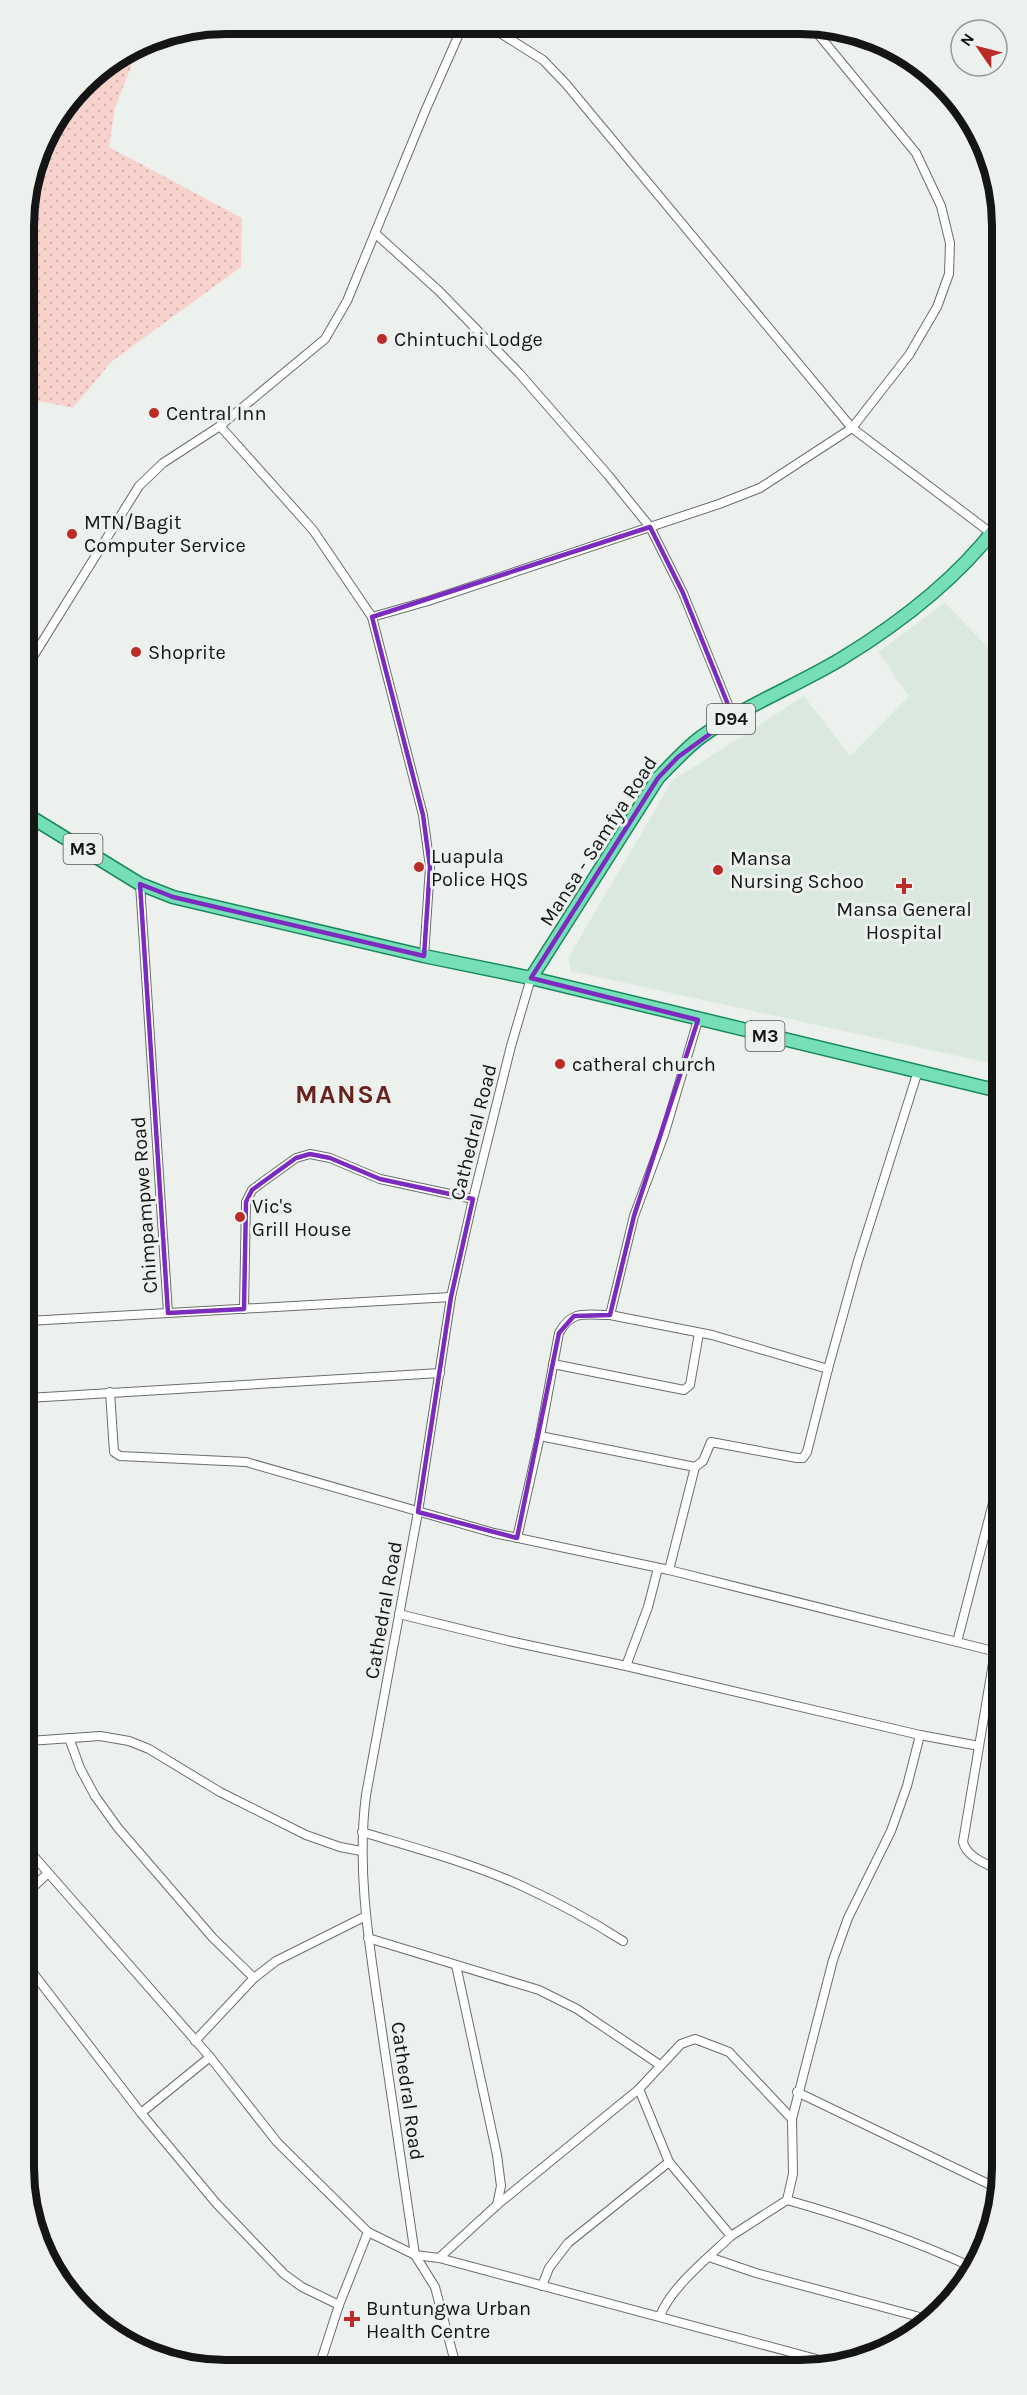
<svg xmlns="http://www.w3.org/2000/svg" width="1027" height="2395" viewBox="0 0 1027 2395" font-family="Karla,sans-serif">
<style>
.built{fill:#dbe8e0}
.grass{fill:url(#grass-dots)}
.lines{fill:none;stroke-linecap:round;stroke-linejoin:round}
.street-casing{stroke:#6a6e6c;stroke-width:10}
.primary-casing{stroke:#198a5f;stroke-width:15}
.street{stroke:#fff;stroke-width:8}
.primary{stroke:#77dfb8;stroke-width:12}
.marked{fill:none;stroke:#7b2cbf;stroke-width:4.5;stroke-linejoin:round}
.poi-dot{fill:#bb2c28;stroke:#ecf1ee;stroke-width:2}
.labels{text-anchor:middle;stroke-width:6;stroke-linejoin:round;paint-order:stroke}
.shield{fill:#ecf1ee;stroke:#555755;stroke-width:1.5}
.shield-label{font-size:18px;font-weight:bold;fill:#141514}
.poi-label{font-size:20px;fill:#141514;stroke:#ecf1ee;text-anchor:start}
.street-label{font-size:20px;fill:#141514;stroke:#ecf1ee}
.district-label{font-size:26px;font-weight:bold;letter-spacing:1.5px;fill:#68231e;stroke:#ecf1ee}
.rim{fill:none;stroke:#141514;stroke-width:8}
</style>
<defs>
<pattern id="grass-dots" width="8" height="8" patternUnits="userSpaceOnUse" patternTransform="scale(1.5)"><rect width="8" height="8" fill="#f8d3ce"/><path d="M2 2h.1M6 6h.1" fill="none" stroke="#d4b4b0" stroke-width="1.8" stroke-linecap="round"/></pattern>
</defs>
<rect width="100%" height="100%" fill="#ecf1ee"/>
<polygon class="built" points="945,603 998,658 999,1065 571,971 568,958 672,781 804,696 850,756 909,696 878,652"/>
<polygon class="grass" points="139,46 115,108 109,147 242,218 241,267 111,362 73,408 25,398 24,213 45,136 93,74"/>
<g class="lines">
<defs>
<g id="street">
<polyline points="489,26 543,60 566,84 852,428 909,355 937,307 949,274 950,243 941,206 916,153 813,28"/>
<polyline points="376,234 439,291 519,373 608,475 650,527 683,593 733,717"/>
<polyline points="220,426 313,530 372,617 428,601 719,504 760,488 852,428 991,533"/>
<polyline points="372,617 423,815 430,867 424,956"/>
<polyline points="26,668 139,486 163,463 220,426 325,339 347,301 426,109 463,25"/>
<polyline points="140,884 168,1313 451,1297"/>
<polyline points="244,1309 246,1202 252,1190 264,1181 296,1158 310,1154 330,1158 380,1179 473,1199"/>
<polyline points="610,1315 712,1335 828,1369 858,1261 918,1071"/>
<polyline points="28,1321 168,1313"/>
<polyline points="553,1364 684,1390 690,1385 699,1333"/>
<polyline points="110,1392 114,1452 120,1456 246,1462 494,1533 669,1570 1001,1653"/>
<polyline points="28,1398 440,1373"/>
<polyline points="540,1436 695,1467"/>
<path d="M517,1538L540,1436L559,1333C572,1309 586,1315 610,1315L634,1216L664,1135L698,1020"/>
<polyline points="669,1570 695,1467 703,1461 711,1442 797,1458 803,1458 807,1452 828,1369"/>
<polyline points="399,1614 509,1641 626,1666 920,1735 979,1746"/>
<polyline points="957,1642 993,1503 1000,1497"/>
<path d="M995,1651L963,1842C967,1858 988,1864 1002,1872"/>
<polyline points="626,1666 648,1607 658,1568"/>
<polyline points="69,1738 80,1768 95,1796 118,1828 213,1938 254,1978"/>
<polyline points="29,1741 100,1736 129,1741 149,1749 220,1792 306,1835 340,1847 361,1851"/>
<path d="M362,1832C415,1848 471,1863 522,1886C557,1902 590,1920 623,1941"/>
<polyline points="30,1852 210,2057 277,2142 368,2232 415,2255 439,2258 835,2364"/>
<polyline points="30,1890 48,1873"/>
<polyline points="368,1938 539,1990 577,2009 660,2065"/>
<polyline points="456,1965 497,2155 501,2186 497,2205"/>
<polyline points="30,1969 141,2113 216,2203 284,2274 302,2287 339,2305"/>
<polyline points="195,2041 254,1978 276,1961 366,1916"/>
<polyline points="639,2089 681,2044 695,2039 729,2052 792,2119 793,2174 787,2200 731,2236"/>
<polyline points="797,2092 1001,2190"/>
<polyline points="141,2113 210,2057"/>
<polyline points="792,2119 833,1960 848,1918 891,1831 907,1786 920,1735"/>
<path d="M787,2200C851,2218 913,2240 974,2268"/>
<polyline points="709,2257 756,2273 916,2316 929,2322"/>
<polyline points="439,2258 497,2205 639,2089 669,2162 568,2243 549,2268 542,2286"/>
<path d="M660,2316C671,2287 709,2257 731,2236L669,2162"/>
<path d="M456,2366L435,2287L415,2255C404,2178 392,2102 381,2025C370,1949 356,1872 366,1795L418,1512L451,1297L473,1199L511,1046L531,978"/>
<polyline points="319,2367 339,2305 368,2232"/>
</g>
<g id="primary">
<polyline points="26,814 140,884 173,897 424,956 531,978 999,1091"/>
<path d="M531,978L658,778C672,764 685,749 701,737C744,706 796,686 841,659C900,623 955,581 997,526"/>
</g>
</defs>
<use href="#street" class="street-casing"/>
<use href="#primary" class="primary-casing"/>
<use href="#street" class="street"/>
<use href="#primary" class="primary"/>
</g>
<path class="marked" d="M650,527L683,593L733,717L678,757L658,778L531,978L698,1020L634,1216L610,1315L574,1316L559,1333L517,1538L418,1512L451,1297L473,1199L380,1179L330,1158L310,1154L296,1158L252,1190L246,1202L244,1309L168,1313L140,884L173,897L424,956L430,867L423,815L372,617Z"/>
<g class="poi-dot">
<circle cx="382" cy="339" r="6"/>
<circle cx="154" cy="413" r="6"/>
<circle cx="72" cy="534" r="6"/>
<circle cx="136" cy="652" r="6"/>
<circle cx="419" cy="867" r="6"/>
<circle cx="718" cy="870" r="6"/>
<path d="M901 877h6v6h6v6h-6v6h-6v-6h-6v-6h6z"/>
<circle cx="560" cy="1064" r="6"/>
<circle cx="240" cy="1217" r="6"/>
<path d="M349 2310h6v6h6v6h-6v6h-6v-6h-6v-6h6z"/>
</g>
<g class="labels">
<g class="shield">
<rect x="707" y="704" width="48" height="30" rx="4.5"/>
<rect x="63.5" y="834" width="39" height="30" rx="4.5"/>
<rect x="745.5" y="1021" width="39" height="30" rx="4.5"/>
</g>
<g class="shield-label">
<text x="731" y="725">D94</text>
<text x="83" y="855">M3</text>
<text x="765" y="1042">M3</text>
</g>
<g class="poi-label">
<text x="394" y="346">Chintuchi Lodge</text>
<text x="166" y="420">Central Inn</text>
<text x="84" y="529">MTN/Bagit<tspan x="84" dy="23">Computer Service</tspan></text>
<text x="148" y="659">Shoprite</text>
<text x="431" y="863">Luapula<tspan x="431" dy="23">Police HQS</tspan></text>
<text x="730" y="865">Mansa<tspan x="730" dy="23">Nursing Schoo</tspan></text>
<text x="904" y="916" text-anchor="middle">Mansa General<tspan x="904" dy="23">Hospital</tspan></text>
<text x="572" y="1071">catheral church</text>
<text x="252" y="1213">Vic's<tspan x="252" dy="23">Grill House</tspan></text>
<text x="366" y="2315">Buntungwa Urban<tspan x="366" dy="23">Health Centre</tspan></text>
</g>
<g class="street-label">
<text transform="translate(598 841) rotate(-57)" y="7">Mansa - Samfya Road</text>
<text transform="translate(473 1132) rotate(-76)" y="7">Cathedral Road</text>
<text transform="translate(144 1205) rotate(-94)" y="7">Chimpampwe Road</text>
<text transform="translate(383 1610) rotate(-80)" y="7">Cathedral Road</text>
<text transform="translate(408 2091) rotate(82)" y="7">Cathedral Road</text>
</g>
<g class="district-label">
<text x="344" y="1103">MANSA</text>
</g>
</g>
<path d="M0 0H1027V2395H0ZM226 34H800A192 192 0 0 1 992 226V2168A192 192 0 0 1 800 2360H226A192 192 0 0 1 34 2168V226A192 192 0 0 1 226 34Z" fill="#ecf1ee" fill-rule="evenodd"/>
<path class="rim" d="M226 34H800A192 192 0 0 1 992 226V2168A192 192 0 0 1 800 2360H226A192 192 0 0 1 34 2168V226A192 192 0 0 1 226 34Z"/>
<g transform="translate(979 48) rotate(305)"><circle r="28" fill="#ecf1ee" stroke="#969997" stroke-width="1.5"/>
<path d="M0-4.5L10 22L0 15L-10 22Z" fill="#bb2c28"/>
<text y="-9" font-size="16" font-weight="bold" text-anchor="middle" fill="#141514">N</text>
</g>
</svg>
